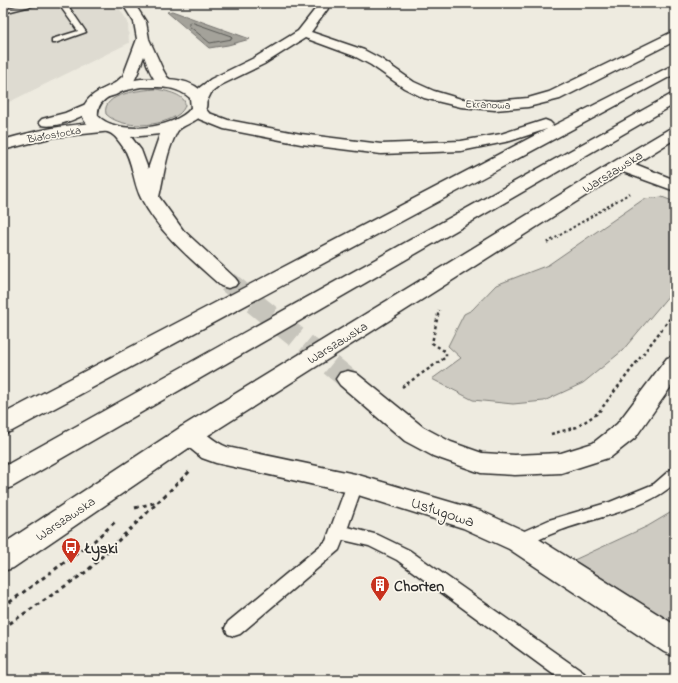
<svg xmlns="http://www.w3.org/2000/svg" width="678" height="683" viewBox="0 0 678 683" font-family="'Indie Flower',sans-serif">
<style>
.built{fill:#dedbd1}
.green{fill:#cecbc2;stroke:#7c7b76}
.water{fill:#a4a29a;stroke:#74726e}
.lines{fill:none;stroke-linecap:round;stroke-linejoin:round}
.shore{stroke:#5b5b57;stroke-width:1}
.secondary-tunnel{stroke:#c7c5bc;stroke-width:22;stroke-dasharray:22 11;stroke-linecap:butt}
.lane-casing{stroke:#2b2b2b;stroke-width:3}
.street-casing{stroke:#2b2b2b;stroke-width:3}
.secondary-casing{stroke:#2b2b2b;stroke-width:3}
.highway-casing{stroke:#2b2b2b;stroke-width:3}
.path-far2{stroke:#2b2b2b;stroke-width:2;stroke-dasharray:2.5 2.5;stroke-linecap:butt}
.path-far1{stroke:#2b2b2b;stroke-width:2.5;stroke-dasharray:3 3;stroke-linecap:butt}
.path{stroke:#2b2b2b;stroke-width:3;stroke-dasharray:4 4;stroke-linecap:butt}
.lane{fill:#fbf7ec;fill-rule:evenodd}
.street{fill:#fbf7ec;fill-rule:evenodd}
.secondary{fill:#fbf7ec;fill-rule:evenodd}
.highway{fill:#fbf7ec;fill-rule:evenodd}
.labels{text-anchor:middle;stroke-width:3.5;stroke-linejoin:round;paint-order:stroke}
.far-street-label{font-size:11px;fill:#2b2b2b;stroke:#fbf7ec}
.street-label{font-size:13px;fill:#2b2b2b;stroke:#fbf7ec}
.near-street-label{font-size:16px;fill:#2b2b2b;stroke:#fbf7ec}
.near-poi-label{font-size:16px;font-weight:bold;fill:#2b2b2b;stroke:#fbf7ec;text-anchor:start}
</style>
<rect width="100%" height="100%" fill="#eeebe0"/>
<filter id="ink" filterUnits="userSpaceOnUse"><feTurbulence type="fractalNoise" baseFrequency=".025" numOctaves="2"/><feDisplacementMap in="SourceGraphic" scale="8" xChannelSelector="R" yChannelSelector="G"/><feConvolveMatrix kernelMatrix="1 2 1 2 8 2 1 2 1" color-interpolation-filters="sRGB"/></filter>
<g filter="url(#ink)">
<polygon class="built" points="3,3 116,3 128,22 129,43 3,105"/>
<g class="green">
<path d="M156,89C167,91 198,97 179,114C162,127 122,130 106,114C101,93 142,90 156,89Z"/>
<polygon points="662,197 675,202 675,288 622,351 583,383 544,401 513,404 473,400 432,379 461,358 448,346 464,314 472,310 496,285 548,265 644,199"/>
<polygon points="675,510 675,624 574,560 648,526"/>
</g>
<polygon class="water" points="172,11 250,39 228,45 209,48 167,12"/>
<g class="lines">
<polygon class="shore" points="191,22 231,36 232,39 210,43 189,26 189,23"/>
<polyline class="secondary-tunnel" points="228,282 348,379"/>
<defs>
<g id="lane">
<polygon points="29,3 43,3 3,13 3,9"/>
<polygon points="58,3 66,3 86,32 55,43 52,43 52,39 78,31"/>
<path d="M675,468V483C647,510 594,517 559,531C545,536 533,543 519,548L513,546L511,541L513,536L549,520L610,502L654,484L670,470Z"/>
<polygon points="355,478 360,480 363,484 348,527 378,535 409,550 584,673 586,680 561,680 397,560 369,546 343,540 339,550 240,634 234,636 228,634 225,628 228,622 326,541 347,484 350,480"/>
</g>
<g id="street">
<path d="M122,3H134L146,22L149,39L163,70L167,77L175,84L173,87C155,91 149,69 144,56C141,63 139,71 136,77C131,89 111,100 99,97L97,94L99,91L115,83L123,76L137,39L134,22Z"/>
<polygon points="320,3 332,3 311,32 364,50 381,59 414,82 434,91 461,99 495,101 528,98 549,92 670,33 675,32 675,41 560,99 528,107 495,110 461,107 424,98 404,88 371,65 354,56 305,38 264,64 221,85 211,93 205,105 200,106 195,105 193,102 199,88 211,79 254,58 298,31"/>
<path d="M91,102L96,103L98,106L96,109C82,116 57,129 42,125L39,122L42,119L65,113Z"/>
<path d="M106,123L112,125L114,128L112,131L54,137L3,150V140C37,130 71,123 106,123Z"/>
<path d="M190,425C204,429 213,442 227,447L355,474L481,511L529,533L675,625V657L664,652L509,549L463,528L355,494L216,463L202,458L181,441L178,434L181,427Z"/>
</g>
<g id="secondary">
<path d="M141,79C161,79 192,76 204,95C208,102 207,109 202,115C195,123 181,125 177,132C166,152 164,176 159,197L183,230L235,278L238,282L235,286L228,288L221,286C192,260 160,234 141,198C133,183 133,161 123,147C120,143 117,138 113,135C105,128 80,130 83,111C85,89 124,82 141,79ZM141,87C158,87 176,85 190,98L191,108C175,129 117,136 98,116C95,95 126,90 141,87ZM160,134L148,169L141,150L131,137Z"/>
<polygon points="675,127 675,139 635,164 675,180 675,191 623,172 199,441 13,568 3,571 3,544 181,427 615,161 669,129"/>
<polygon points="675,356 675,381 635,438 611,457 561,473 515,475 481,473 433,456 405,441 340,385 336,379 340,373 348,371 356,373 423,427 451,442 482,453 515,455 561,453 593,443 617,424 667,358"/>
</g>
<g id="highway">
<polygon points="675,64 675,74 12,431 3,434 3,414 547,129 510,141 461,151 381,154 301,144 224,129 199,119 190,109 193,106 198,104 203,106 209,113 228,120 301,134 381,144 461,141 501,134 545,120 550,122 553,125 551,127"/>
<polygon points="675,94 675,104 12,487 3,490 3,467 670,95"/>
</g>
</defs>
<use href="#lane" class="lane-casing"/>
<use href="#street" class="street-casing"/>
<use href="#secondary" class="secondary-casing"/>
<use href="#highway" class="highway-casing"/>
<polyline class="path-far2" points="547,243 630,193"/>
<g class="path-far1">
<polyline points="402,387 446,357 446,352 432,343 439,310"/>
<polyline points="551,434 577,427 598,413 675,312"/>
</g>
<g class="path">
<polyline points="135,508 157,502"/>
<polyline points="3,607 94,541 115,522"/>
<polyline points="3,628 86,572 190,471"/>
</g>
<use href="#lane" class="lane"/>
<use href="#street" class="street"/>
<use href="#secondary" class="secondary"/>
<use href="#highway" class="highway"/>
</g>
</g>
<defs>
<symbol id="bus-pin" viewBox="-11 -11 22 30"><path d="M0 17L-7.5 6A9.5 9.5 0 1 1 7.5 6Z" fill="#c8321e" stroke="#fbf7ec"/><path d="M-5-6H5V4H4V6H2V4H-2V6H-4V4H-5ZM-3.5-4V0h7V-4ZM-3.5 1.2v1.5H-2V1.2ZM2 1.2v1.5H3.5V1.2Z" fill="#fff"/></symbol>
<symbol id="building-pin" viewBox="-11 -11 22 30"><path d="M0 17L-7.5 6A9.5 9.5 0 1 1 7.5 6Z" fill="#c8321e" stroke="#fbf7ec"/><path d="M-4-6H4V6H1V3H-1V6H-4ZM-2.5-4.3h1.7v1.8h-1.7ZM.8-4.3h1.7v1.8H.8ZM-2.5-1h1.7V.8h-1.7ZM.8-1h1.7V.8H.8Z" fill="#fff"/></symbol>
</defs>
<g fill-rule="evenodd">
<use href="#bus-pin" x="60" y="536" width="22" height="30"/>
<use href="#building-pin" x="369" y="574" width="22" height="30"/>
</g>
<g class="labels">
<g class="far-street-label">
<text transform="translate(488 104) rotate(2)" y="4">Ekranowa</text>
<text transform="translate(54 134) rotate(-10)" y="4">Białostocka</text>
</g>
<g class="street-label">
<text transform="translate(612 171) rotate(-32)" y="5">Warszawska</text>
<text transform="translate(337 342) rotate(-32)" y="5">Warszawska</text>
<text transform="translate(65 518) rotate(-34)" y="5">Warszawska</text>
</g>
<g class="near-street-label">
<text transform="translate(443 511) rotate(18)" y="6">Usługowa</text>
</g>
<g class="near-poi-label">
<text x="85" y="553">Łyski</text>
<text x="394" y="591">Chorten</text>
</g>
</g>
<rect width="678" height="683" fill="none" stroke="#fbf7ec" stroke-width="16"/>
<rect x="8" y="8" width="662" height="667" fill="none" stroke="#2b2b2b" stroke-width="1.5" filter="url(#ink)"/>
</svg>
